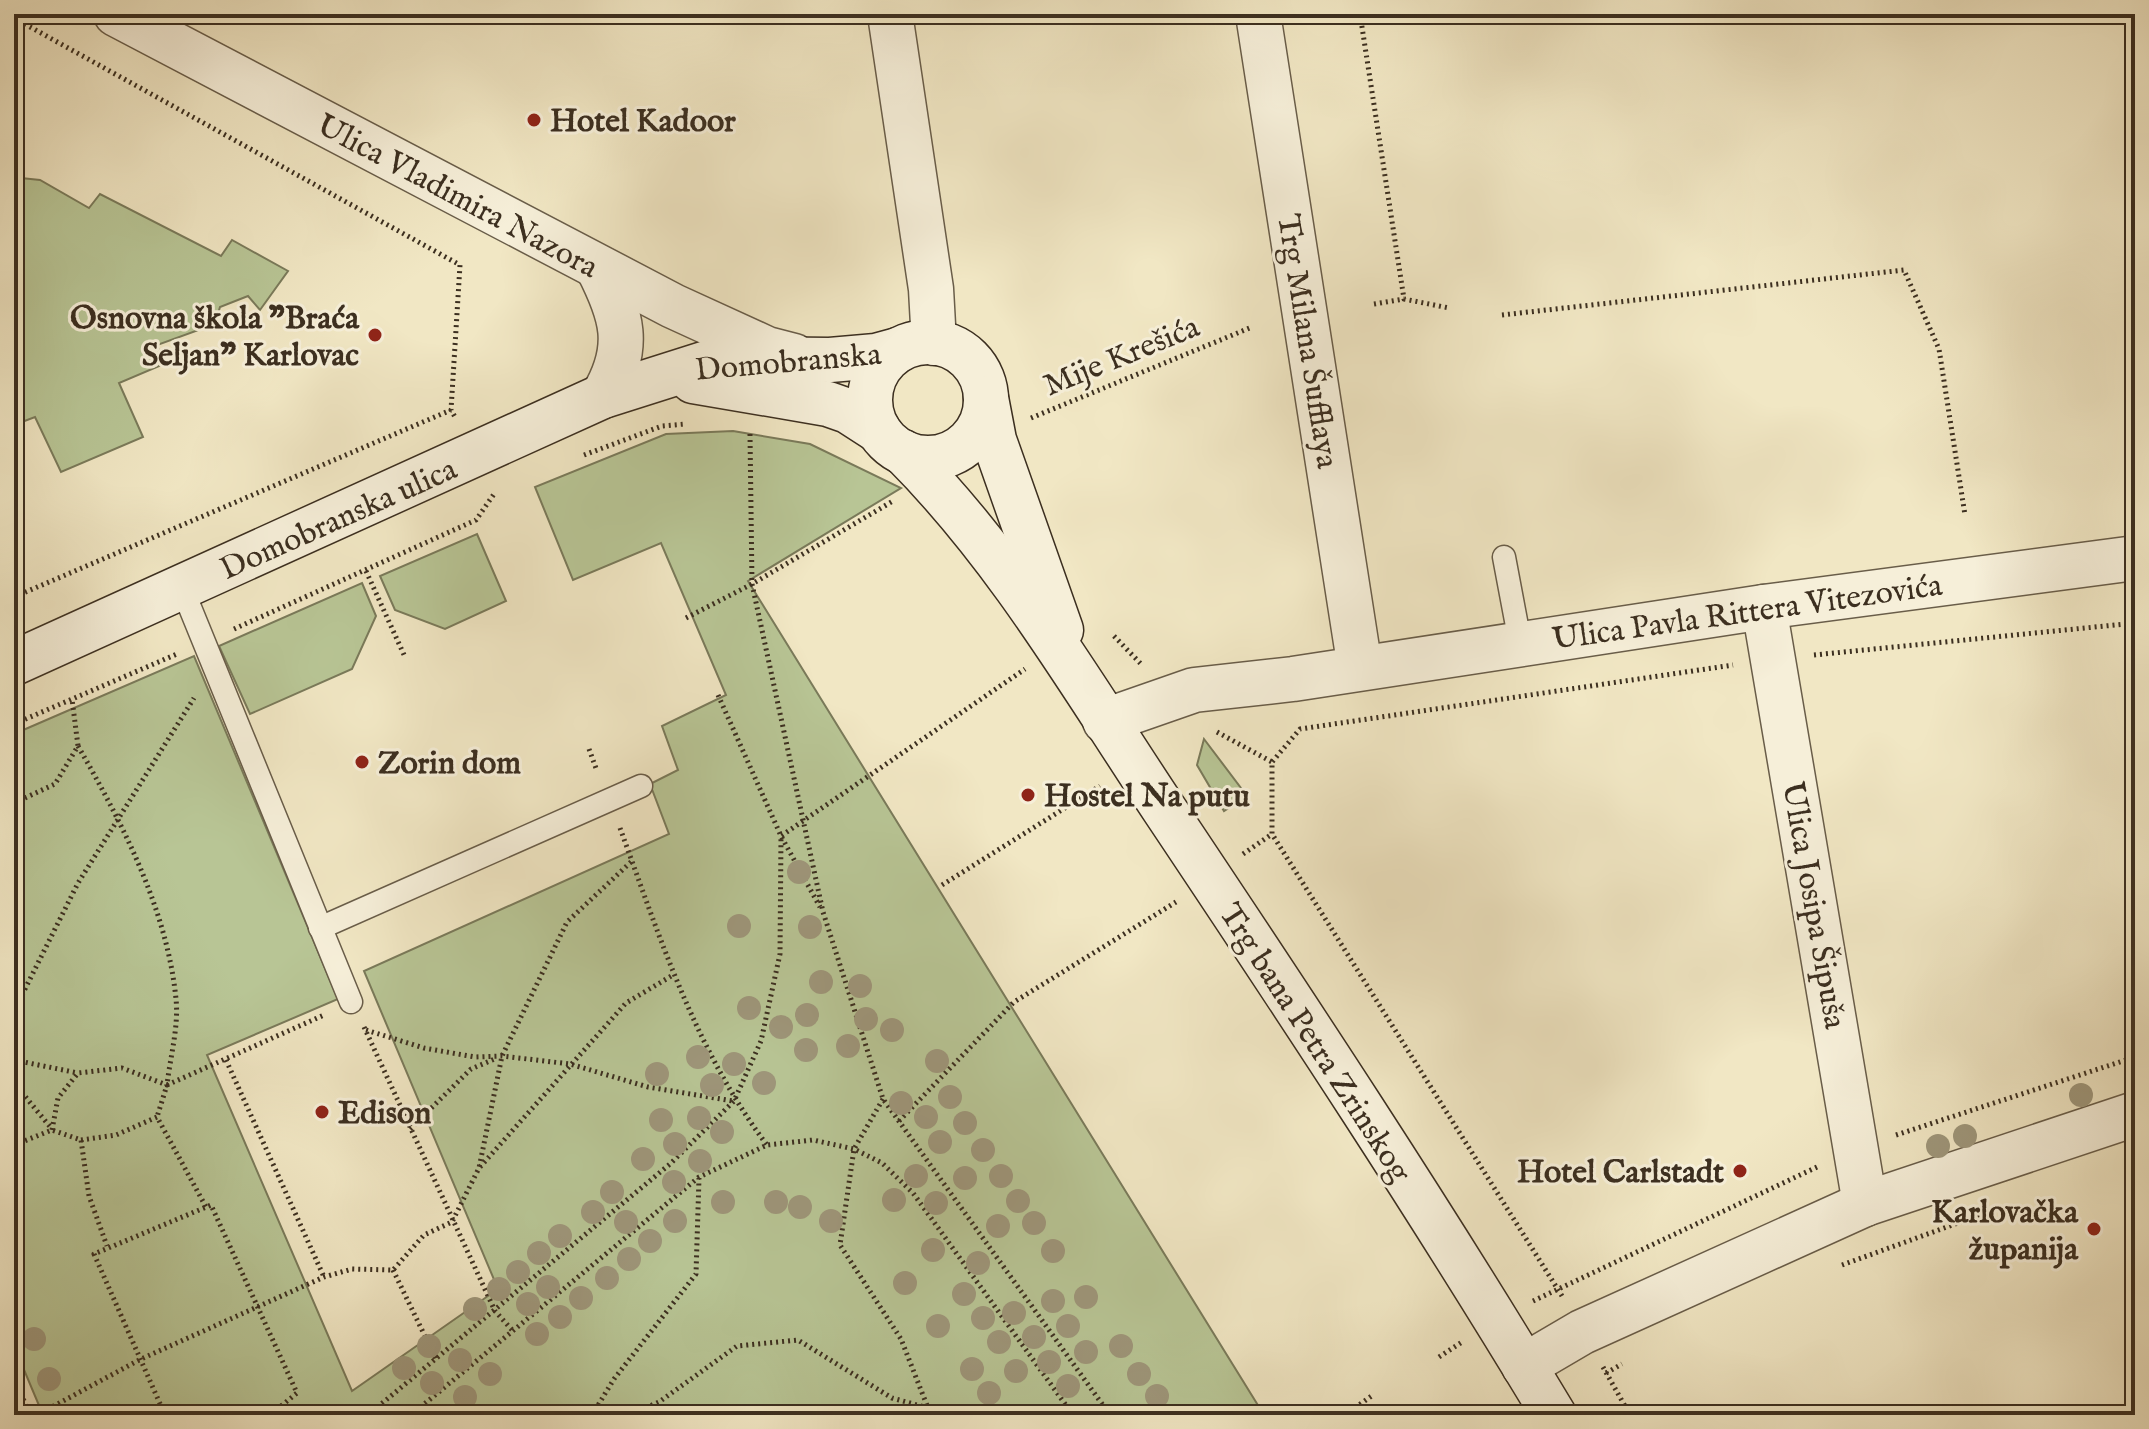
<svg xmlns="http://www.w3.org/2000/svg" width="2149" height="1429" viewBox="0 0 2149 1429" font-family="'IM FELL English',serif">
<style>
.green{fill:#b8c595;stroke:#7a7a5a;stroke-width:2}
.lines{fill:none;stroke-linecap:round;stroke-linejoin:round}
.service-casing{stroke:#695d49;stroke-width:25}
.minor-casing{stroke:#695d49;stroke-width:47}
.secondary-casing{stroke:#3c2f20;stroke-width:47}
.path{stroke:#3c2f20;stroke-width:5;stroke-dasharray:2 4;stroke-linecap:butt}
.service{stroke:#f6efd9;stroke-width:22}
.minor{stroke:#f6efd9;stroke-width:44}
.secondary{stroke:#f6efd9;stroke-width:44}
.tree{fill:#9e967a}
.poi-dot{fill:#8f2418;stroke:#f6efd9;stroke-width:3}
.labels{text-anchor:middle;stroke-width:6;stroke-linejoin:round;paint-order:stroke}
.poi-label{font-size:32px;font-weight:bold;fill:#3c2f20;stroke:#f6efd9;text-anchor:start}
.street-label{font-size:32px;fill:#3c2f20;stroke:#f6efd9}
</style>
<rect width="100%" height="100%" fill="#f1e7c4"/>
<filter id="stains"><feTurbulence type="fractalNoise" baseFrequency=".0025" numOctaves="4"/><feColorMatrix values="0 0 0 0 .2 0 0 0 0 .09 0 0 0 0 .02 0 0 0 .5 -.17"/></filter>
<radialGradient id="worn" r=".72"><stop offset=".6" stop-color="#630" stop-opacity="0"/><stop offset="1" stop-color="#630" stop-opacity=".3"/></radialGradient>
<g class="green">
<polygon points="21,178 40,180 89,208 100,194 221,256 232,240 288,271 260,310 248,296 220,307 215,324 157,345 164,364 119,383 143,437 61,472 35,417 14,425 14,187"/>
<polygon points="733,431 810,444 901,488 748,581 1264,1415 43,1415 14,1346 14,734 194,656 338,999 207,1055 352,1391 498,1289 364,971 669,834 650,784 678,770 662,726 726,695 661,543 573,580 535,487 666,434"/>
<polygon points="477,534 506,601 445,629 395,610 380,576"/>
<polygon points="362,583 376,616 352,669 250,714 219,646"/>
<polygon points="1204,739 1247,796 1224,811 1197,765"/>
</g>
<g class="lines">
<defs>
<g id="service">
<polyline points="1504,557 1520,642"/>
<polyline points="182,588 351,1002"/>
<polyline points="320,928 641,786"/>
</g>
<g id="minor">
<polyline points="116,14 673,306 767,349 794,356"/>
<polyline points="890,14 931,289 934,343"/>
<polyline points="1258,14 1360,668"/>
<path d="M598,268C622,315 632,347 603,396"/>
<polyline points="1764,607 1865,1204"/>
<polyline points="1105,721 1194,690 1293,679 1764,607 2135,558"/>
<polyline points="1524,1366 1582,1332 1865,1204 2135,1114"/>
</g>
<g id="secondary">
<circle cx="928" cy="400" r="58"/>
<polyline points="693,381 828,404 848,411 879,431"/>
<polyline points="986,398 994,440 1061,630"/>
<path d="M903,452C1008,557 1082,686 1164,809C1297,1008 1430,1209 1554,1415"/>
<polyline points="14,663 603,396 707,363 734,359 830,360 876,356 898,350"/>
</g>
</defs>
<use href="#service" class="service-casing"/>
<use href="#minor" class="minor-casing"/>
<use href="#secondary" class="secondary-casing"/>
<g class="path">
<polyline points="1360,14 1404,299 1449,308"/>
<polyline points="14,18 460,265 451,410 455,417"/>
<polyline points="1374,304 1404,299"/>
<polyline points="1502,315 1904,270 1939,349 1965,515"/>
<polyline points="1031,418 1252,327"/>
<polyline points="750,434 752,584 823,912 883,1099 1110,1415"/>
<polyline points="584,455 662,426 685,424"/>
<polyline points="366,571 405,657"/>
<polyline points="14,597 451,410"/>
<polyline points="686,618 752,584 893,501"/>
<polyline points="234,629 476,520 494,494"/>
<polyline points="1114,636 1141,664"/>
<polyline points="1814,655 2135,623"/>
<polyline points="718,695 781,836 820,907"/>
<polyline points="14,724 177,654"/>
<polyline points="1217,732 1272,762"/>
<path d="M78,746C122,823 167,909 176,999C179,1026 170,1058 167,1085L324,1015"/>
<polyline points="589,749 597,771"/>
<polyline points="14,803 55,784 78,746 72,699"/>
<path d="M620,828C660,938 696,1051 767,1145"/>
<polyline points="1243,854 1272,834"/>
<polyline points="942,885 1100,786"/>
<polyline points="14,1011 78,883 194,698"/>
<polyline points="364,1027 495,1311 513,1331"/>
<polyline points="366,1030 424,1048 475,1057 502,1056 570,1064 648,1087 733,1101"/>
<polyline points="14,1060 78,1073"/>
<polyline points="226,1060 324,1277"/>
<polyline points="14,1083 52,1129"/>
<polyline points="883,1099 854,1149 840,1245 901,1339 928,1408"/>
<polyline points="899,1121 1014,1002 1176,902"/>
<polyline points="410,1129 471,1069 497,1058"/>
<polyline points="52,1130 58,1098 78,1073 122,1068 167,1085 157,1117"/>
<polyline points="1896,1135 2135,1057"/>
<polyline points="81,1140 116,1135 157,1117 206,1207"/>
<polyline points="14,1145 52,1130 81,1140 89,1196 107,1246"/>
<polyline points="480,1167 626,1003 673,975"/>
<polyline points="1842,1265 2002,1207"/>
<polyline points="393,1270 436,1359"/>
<polyline points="1562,1296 1272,834 1272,762 1300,729 1733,665"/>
<polyline points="1533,1301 1817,1167"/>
<polyline points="1439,1357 1462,1342"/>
<polyline points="1603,1367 1630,1415"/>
<polyline points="1606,1373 1622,1364"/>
<polyline points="14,1377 30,1415"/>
<polyline points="37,1415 141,1359 324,1277 352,1269 393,1270 424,1235 452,1222 479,1168 502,1056 567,922 632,861"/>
<polyline points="165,1415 94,1254 211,1205 297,1393 270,1415"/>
<polyline points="368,1415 670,1164 734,1101 761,1041 780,954 781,836 1025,669"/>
<polyline points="411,1415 699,1177 767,1145 813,1140 854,1149 882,1163 913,1193 1073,1415"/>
<polyline points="592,1415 614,1379 696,1274 699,1178"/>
<polyline points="629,1415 659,1402 737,1346 798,1340 892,1398 928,1408 930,1415"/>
<polyline points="1345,1415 1373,1395"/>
</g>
<use href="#service" class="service"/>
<use href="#minor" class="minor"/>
<use href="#secondary" class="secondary"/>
</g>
<g class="tree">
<circle cx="799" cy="872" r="12"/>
<circle cx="739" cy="926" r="12"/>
<circle cx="810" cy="927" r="12"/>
<circle cx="821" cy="982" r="12"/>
<circle cx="860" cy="986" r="12"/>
<circle cx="749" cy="1008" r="12"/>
<circle cx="807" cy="1015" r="12"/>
<circle cx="866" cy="1019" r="12"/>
<circle cx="781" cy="1027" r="12"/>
<circle cx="892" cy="1030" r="12"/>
<circle cx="848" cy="1046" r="12"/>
<circle cx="806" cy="1050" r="12"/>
<circle cx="698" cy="1057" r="12"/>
<circle cx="937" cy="1061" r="12"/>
<circle cx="734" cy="1064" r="12"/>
<circle cx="657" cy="1074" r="12"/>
<circle cx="764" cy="1083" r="12"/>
<circle cx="712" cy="1085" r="12"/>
<circle cx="2081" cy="1095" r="12"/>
<circle cx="950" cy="1097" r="12"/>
<circle cx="901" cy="1103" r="12"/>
<circle cx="926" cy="1117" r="12"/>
<circle cx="699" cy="1118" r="12"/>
<circle cx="661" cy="1120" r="12"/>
<circle cx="965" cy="1123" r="12"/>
<circle cx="722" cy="1132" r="12"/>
<circle cx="1965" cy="1136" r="12"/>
<circle cx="940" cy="1142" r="12"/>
<circle cx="675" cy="1144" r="12"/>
<circle cx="1938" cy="1146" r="12"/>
<circle cx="983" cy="1150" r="12"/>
<circle cx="643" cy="1159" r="12"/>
<circle cx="700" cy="1161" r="12"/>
<circle cx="916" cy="1176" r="12"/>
<circle cx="1001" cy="1176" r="12"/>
<circle cx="965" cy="1178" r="12"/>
<circle cx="674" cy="1182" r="12"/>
<circle cx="612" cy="1192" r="12"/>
<circle cx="894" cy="1200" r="12"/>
<circle cx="1018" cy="1201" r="12"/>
<circle cx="723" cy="1202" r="12"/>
<circle cx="776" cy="1202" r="12"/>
<circle cx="936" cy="1203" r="12"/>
<circle cx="800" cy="1207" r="12"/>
<circle cx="593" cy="1212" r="12"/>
<circle cx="675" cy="1221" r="12"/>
<circle cx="831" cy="1221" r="12"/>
<circle cx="626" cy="1222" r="12"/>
<circle cx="1034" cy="1223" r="12"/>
<circle cx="998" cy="1226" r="12"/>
<circle cx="560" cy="1236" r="12"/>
<circle cx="650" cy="1241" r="12"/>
<circle cx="933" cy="1250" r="12"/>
<circle cx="1053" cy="1251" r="12"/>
<circle cx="539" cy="1253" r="12"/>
<circle cx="629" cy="1259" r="12"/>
<circle cx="978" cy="1263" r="12"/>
<circle cx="518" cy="1272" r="12"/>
<circle cx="607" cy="1278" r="12"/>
<circle cx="905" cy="1283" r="12"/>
<circle cx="548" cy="1287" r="12"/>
<circle cx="499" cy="1289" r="12"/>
<circle cx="964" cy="1294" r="12"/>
<circle cx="1086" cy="1297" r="12"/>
<circle cx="581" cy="1298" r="12"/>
<circle cx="1053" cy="1301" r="12"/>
<circle cx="528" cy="1304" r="12"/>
<circle cx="475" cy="1309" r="12"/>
<circle cx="1014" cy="1313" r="12"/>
<circle cx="560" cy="1317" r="12"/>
<circle cx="983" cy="1318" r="12"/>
<circle cx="938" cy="1326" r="12"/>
<circle cx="1068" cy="1326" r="12"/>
<circle cx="537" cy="1334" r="12"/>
<circle cx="1034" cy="1337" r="12"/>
<circle cx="34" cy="1339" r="12"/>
<circle cx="999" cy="1342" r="12"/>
<circle cx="429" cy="1346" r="12"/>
<circle cx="1121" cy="1346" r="12"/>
<circle cx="1086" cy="1352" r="12"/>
<circle cx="460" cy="1360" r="12"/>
<circle cx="1049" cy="1362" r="12"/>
<circle cx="404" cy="1368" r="12"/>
<circle cx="972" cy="1369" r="12"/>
<circle cx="1016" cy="1371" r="12"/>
<circle cx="490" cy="1374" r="12"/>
<circle cx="1139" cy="1374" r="12"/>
<circle cx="49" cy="1379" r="12"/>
<circle cx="432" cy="1383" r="12"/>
<circle cx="1068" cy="1386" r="12"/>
<circle cx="989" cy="1393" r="12"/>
<circle cx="1157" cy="1396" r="12"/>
<circle cx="465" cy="1397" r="12"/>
</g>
<g class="poi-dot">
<circle cx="534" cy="120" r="8"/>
<circle cx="375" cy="335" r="8"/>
<circle cx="362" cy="762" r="8"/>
<circle cx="1028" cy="795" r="8"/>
<circle cx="322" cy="1112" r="8"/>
<circle cx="1740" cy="1171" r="8"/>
<circle cx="2094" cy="1229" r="8"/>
</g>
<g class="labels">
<g class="poi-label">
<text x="550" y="131">Hotel Kadoor</text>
<text x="359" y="328" text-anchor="end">Osnovna škola "Braća<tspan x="359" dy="37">Seljan" Karlovac</tspan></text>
<text x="378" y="773">Zorin dom</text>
<text x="1044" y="806">Hostel Na putu</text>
<text x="338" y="1123">Edison</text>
<text x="1724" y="1182" text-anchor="end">Hotel Carlstadt</text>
<text x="2078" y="1222" text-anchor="end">Karlovačka<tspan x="2078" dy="37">županija</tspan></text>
</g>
<g class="street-label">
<text transform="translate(458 195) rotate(28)" y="11">Ulica Vladimira Nazora</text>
<text transform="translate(1309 341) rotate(81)" y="11">Trg Milana Šufflaya</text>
<text transform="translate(1121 355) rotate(-22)" y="11">Mije Krešića</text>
<text transform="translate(788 361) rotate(-5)" y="11">Domobranska</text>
<text transform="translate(338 518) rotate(-24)" y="11">Domobranska ulica</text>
<text transform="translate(1747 611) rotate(-8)" y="11">Ulica Pavla Rittera Vitezovića</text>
<text transform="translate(1815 905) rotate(80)" y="11">Ulica Josipa Šipuša</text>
<text transform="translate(1316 1042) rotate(57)" y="11">Trg bana Petra Zrinskog</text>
</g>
</g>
<rect width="2149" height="1429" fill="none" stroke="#f1e7c4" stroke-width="48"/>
<rect x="16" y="16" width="2117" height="1397" fill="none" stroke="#3c2f20" stroke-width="4"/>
<rect x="24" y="24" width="2101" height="1381" fill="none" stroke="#3c2f20" stroke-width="2"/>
<rect width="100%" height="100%" filter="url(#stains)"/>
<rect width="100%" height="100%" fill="url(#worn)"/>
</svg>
